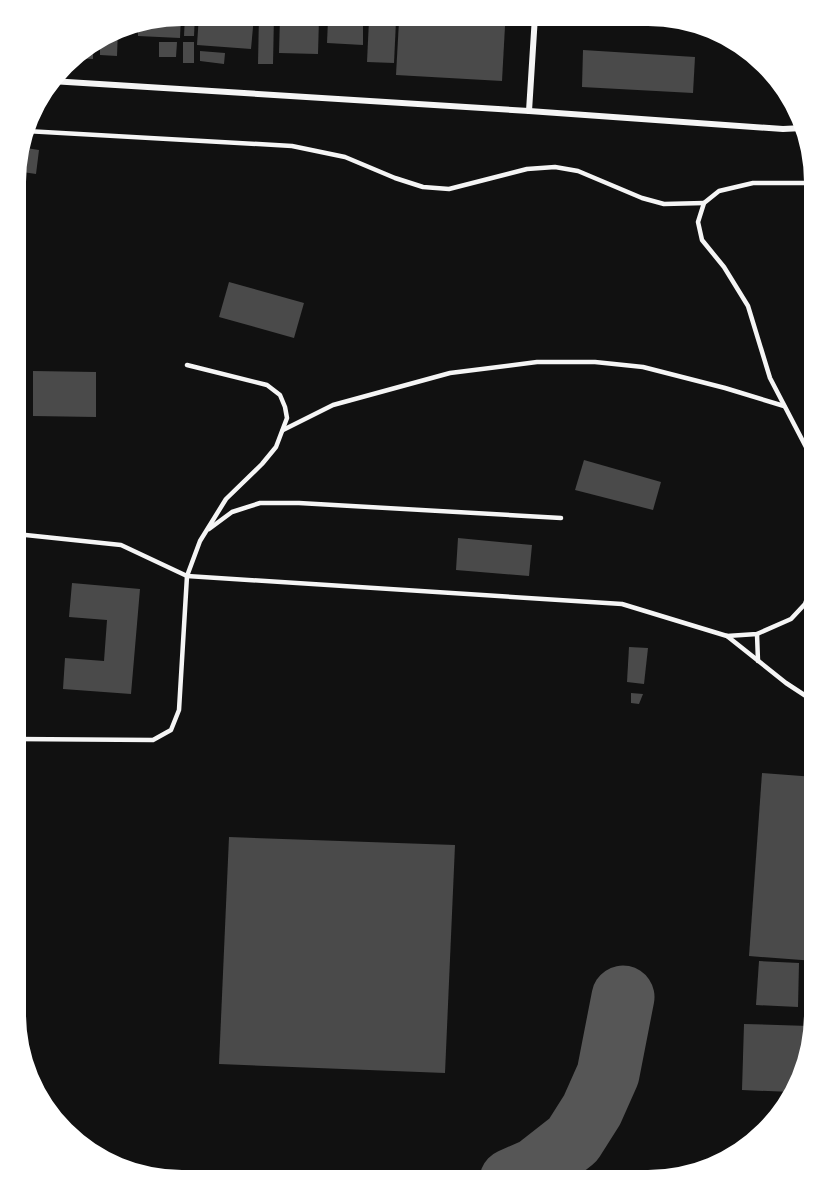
<svg xmlns="http://www.w3.org/2000/svg" width="830" height="1195" viewBox="0 0 830 1195" font-family="Jost,sans-serif">
<style>
.lines{fill:none;stroke-linecap:round;stroke-linejoin:round}
.taxiway{stroke:#565656;stroke-width:63}
.building{fill:#4a4a4a}
.service{stroke:#f5f5f5;stroke-width:4.5}
.minor{stroke:#f5f5f5;stroke-width:6}
</style>
<rect width="100%" height="100%" fill="#111"/>
<g class="lines">
<polyline class="taxiway" points="511,1180 536,1169 573,1140 592,1110 608,1074 623,997"/>
</g>
<g class="building">
<polygon points="179,15 181,15 180,38 138,36 138,22"/>
<polygon points="185,15 195,15 194,36 184,36"/>
<polygon points="199,15 254,16 251,49 197,45"/>
<polygon points="259,15 274,15 273,64 258,64"/>
<polygon points="407,16 445,16 444,19 407,18"/>
<polygon points="448,16 480,16 479,20 448,19"/>
<polygon points="280,17 319,18 318,54 279,53"/>
<polygon points="328,20 363,21 363,45 327,43"/>
<polygon points="369,20 396,21 394,63 367,62"/>
<polygon points="399,21 505,26 502,81 396,75"/>
<polygon points="132,23 132,34 123,34 123,27"/>
<polygon points="118,29 117,56 100,55 100,42 96,42"/>
<polygon points="159,42 177,42 176,57 159,57"/>
<rect x="183" y="42" width="11" height="21"/>
<polygon points="90,45 93,46 93,59 71,58"/>
<polygon points="583,50 695,57 693,93 582,87"/>
<polygon points="200,51 225,53 224,64 200,61"/>
<polygon points="20,147 39,150 36,174 16,171 16,159"/>
<polygon points="229,282 304,303 294,338 219,317"/>
<polygon points="33,371 96,372 96,417 33,416"/>
<polygon points="584,460 661,482 653,510 575,490"/>
<polygon points="458,538 532,545 529,576 456,570"/>
<polygon points="72,583 140,589 131,694 63,689 65,658 104,661 107,620 69,617"/>
<polygon points="629,647 648,648 644,684 627,682"/>
<polygon points="16,680 20,680 18,725 16,725"/>
<polygon points="631,693 643,694 639,704 631,703"/>
<polygon points="15,752 19,752 17,797 15,797"/>
<polygon points="762,773 815,777 815,961 749,956"/>
<polygon points="229,837 455,845 445,1073 219,1064"/>
<polygon points="759,961 799,963 798,1007 756,1005"/>
<polygon points="744,1024 809,1026 808,1045 792,1092 742,1090"/>
</g>
<g class="lines">
<g class="service">
<polyline points="26,131 292,146 345,157 395,178 423,187 449,189 527,169 555,167 578,171 642,198 664,204 704,203"/>
<polyline points="283,430 333,405 450,373 537,362 595,362 643,367 725,388 784,406"/>
<polyline points="815,478 807,449 770,378 748,306 724,267 702,240 698,222 704,203 719,191 753,183 815,183"/>
<polyline points="209,529 232,512 260,503 299,503 561,518"/>
<polyline points="16,534 121,545 187,576 622,604 727,636 757,634 791,619 805,604 813,582 815,561"/>
<polyline points="757,634 758,661"/>
<polyline points="727,636 786,683 815,702"/>
<polyline points="15,739 153,740 171,730 179,710 187,576 200,541 226,499 262,464 276,447 287,418 285,407 280,395 267,385 187,365"/>
</g>
<g class="minor">
<polyline points="51,81 529,111 783,129 803,128"/>
<polyline points="529,111 535,16"/>
</g>
</g>
<path d="M0 0H830V1195H0ZM182 26H648A156 156 0 0 1 804 182V1014A156 156 0 0 1 648 1170H182A156 156 0 0 1 26 1014V182A156 156 0 0 1 182 26Z" fill="#fff" fill-rule="evenodd"/>
</svg>
